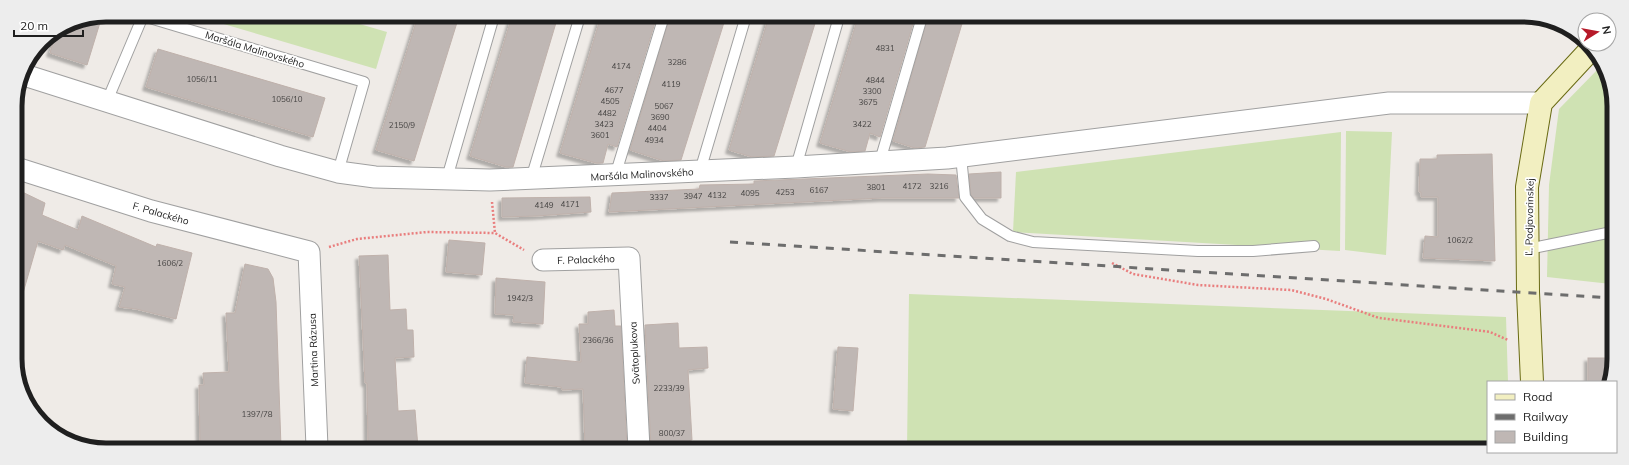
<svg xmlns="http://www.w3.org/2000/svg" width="1629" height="465" viewBox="0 0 1629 465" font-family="Mulish,sans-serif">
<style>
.grass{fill:#cfe2b3}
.building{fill:#bfb7b4;stroke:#bfb1ab;filter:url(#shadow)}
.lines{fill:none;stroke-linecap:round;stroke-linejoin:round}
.lane-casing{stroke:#a0a0a0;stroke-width:12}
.street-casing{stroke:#a0a0a0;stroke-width:23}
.secondary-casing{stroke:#696a13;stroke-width:24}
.path{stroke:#e97e7e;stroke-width:2.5;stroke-dasharray:2 2;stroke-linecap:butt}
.lane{stroke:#fff;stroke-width:10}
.street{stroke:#fff;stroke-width:21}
.secondary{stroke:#f2efc1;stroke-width:22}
.rail{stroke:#6d6d6d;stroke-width:3;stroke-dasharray:8 8;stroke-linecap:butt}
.labels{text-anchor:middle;stroke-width:3.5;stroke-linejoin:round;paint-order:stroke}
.number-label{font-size:8px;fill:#474544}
.street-label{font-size:10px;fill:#1f1f1f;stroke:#fff}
.rim{fill:none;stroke:#1f1f1f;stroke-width:5}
</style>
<defs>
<filter id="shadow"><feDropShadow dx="-3.5" dy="3.5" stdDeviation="1" flood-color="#0004"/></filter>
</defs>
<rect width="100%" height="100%" fill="#efebe7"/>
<g class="grass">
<polygon points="193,15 329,15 387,32 376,69"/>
<polygon points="1601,66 1612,89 1611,284 1547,277 1549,185 1559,109"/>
<polygon points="1346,131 1392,132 1386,255 1345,250"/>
<polygon points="1341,132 1340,251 1013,232 1016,172"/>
<polygon points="909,294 1506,317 1508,382 1488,382 1488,450 907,449"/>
</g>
<g class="building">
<polygon points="102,16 87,65 50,53 56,32 72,22"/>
<polygon points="418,16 459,16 414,161 376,150"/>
<polygon points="512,16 558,16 513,167 506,167 470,156"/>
<polygon points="601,16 657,16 617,147 608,144 603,163 596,163 560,153"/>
<polygon points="670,16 726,16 681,160 664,161 630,150"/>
<polygon points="769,16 817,17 774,156 752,157 729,150"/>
<polygon points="858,17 915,17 880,137 870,133 865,151 851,152 820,143"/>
<polygon points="928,17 964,17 925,147 915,148 893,141"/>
<polygon points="158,49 325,98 313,137 146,87"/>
<polygon points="1492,154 1495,261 1423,258 1425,236 1438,237 1438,197 1421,197 1421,192 1419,192 1420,159 1437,159 1437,155"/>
<polygon points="1001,172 1001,198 974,198 971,195 969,174"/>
<polygon points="928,174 956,175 959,198 882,198 609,212 612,193 699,189 700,185 754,184 754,181"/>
<polygon points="16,189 45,203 42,215 78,230 82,216 156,247 157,244 192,253 176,319 136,309 119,307 125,287 112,284 116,266 65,245 63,250 38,241 21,300 16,299"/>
<polygon points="590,197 591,212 537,216 502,217 502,198"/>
<polygon points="449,240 485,243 482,275 446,272"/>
<polygon points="388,255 390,310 406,309 407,330 413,330 414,357 395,358 398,411 415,410 418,448 368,448 367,383 365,383 359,256"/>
<polygon points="245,264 268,269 273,278 276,302 281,447 200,447 199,385 204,385 203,373 229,372 226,313 235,313"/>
<polygon points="496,278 545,282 543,324 513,322 514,315 495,314"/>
<polygon points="614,310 615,326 621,326 627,448 585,448 583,389 562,390 561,387 525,383 527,357 581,362 579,324 588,324 588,312"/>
<polygon points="678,323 679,348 707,347 708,368 688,370 692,440 690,440 690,448 651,448 645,325"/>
<polygon points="838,347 858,348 853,411 833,409"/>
<rect x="1588" y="358" width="23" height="24"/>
</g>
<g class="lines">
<defs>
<g id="lane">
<polyline points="107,101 143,16 364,82 338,172"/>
<polyline points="961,156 965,197 982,219 1010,236 1033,242 1198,251 1253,251 1314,246"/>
<polyline points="880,161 922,17"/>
<polyline points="796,167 839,17"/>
<polyline points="700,171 746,16"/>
<polyline points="615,176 664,16"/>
<polyline points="447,178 494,16"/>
<polyline points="531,179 580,16"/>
<polyline points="1528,249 1612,232"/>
</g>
<g id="street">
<polyline points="21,74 280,156 338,172 375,177 490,180 796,167 947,158 1389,103 1541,103"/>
<polyline points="16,168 151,211 309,252 317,447"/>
<polyline points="543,260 629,258 639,448"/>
</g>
<polyline id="secondary" points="1532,382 1528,292 1527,187 1541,103 1592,48"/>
</defs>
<use href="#lane" class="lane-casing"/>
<use href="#street" class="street-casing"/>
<use href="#secondary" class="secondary-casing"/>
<g class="path">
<polyline points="492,202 495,233"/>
<polyline points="329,247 357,239 427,232 495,233 524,250"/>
<polyline points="1112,263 1133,274 1198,285 1291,290 1326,299 1379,318 1490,332 1508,340"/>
</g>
<use href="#lane" class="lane"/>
<use href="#street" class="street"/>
<use href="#secondary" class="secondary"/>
<polyline class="rail" points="730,242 1611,298"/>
</g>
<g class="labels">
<g class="number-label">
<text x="885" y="51">4831</text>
<text x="677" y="65">3286</text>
<text x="621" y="69">4174</text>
<text x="202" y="82">1056/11</text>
<text x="875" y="83">4844</text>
<text x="671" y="87">4119</text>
<text x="614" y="93">4677</text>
<text x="872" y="94">3300</text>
<text x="287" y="102">1056/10</text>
<text x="610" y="104">4505</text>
<text x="868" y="105">3675</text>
<text x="664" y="109">5067</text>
<text x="607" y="116">4482</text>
<text x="660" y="120">3690</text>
<text x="604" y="127">3423</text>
<text x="862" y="127">3422</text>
<text x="402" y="128">2150/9</text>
<text x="657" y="131">4404</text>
<text x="600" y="138">3601</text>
<text x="654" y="143">4934</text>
<text x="912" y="189">4172</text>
<text x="939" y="189">3216</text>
<text x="876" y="190">3801</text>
<text x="819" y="193">6167</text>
<text x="785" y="195">4253</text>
<text x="750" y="196">4095</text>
<text x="717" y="198">4132</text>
<text x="693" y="199">3947</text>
<text x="659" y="200">3337</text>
<text x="570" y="207">4171</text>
<text x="544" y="208">4149</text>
<text x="1460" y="243">1062/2</text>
<text x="170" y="266">1606/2</text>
<text x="520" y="301">1942/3</text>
<text x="598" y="343">2366/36</text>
<text x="669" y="391">2233/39</text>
<text x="257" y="417">1397/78</text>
<text x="672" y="436">800/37</text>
</g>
<g class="street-label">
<text transform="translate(255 49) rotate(17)" y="4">Maršála Malinovského</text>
<text transform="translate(642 174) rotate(-3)" y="4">Maršála Malinovského</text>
<text transform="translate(161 213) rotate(16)" y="4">F. Palackého</text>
<text transform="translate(1529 217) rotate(-89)" y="4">Ľ. Podjavorinskej</text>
<text transform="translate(586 259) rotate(-2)" y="4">F. Palackého</text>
<text transform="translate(313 350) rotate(-92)" y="4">Martina Rázusa</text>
<text transform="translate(634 353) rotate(-93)" y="4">Svätoplukova</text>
</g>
</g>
<path d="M0 0H1629V465H0ZM106 22H1523A84 84 0 0 1 1607 106V359A84 84 0 0 1 1523 443H106A84 84 0 0 1 22 359V106A84 84 0 0 1 106 22Z" fill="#ededed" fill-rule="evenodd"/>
<path class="rim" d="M106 22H1523A84 84 0 0 1 1607 106V359A84 84 0 0 1 1523 443H106A84 84 0 0 1 22 359V106A84 84 0 0 1 106 22Z"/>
<rect x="1487" y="381" width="130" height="72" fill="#ffffff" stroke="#a5a5a5"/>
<rect x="1495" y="394" width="20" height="6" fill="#f2efc1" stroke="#a5a5a5"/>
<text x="1523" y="401" font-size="12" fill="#1f1f1f">Road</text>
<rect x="1495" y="414" width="20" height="6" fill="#6d6d6d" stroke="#a5a5a5"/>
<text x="1523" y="421" font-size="12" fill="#1f1f1f">Railway</text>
<rect x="1495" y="431" width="20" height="12" fill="#bfb7b4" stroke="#a5a5a5"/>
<text x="1523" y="441" font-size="12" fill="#1f1f1f">Building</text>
<g transform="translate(1597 32) rotate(79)"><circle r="19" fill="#ffffff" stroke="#a5a5a5"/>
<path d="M0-3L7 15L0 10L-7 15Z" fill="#b61929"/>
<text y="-6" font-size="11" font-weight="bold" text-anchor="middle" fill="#1f1f1f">N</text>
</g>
<path d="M14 30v6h69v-6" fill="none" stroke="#1f1f1f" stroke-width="2"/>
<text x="20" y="30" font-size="12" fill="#1f1f1f" stroke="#ffffff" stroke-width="3" paint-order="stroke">20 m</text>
</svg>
